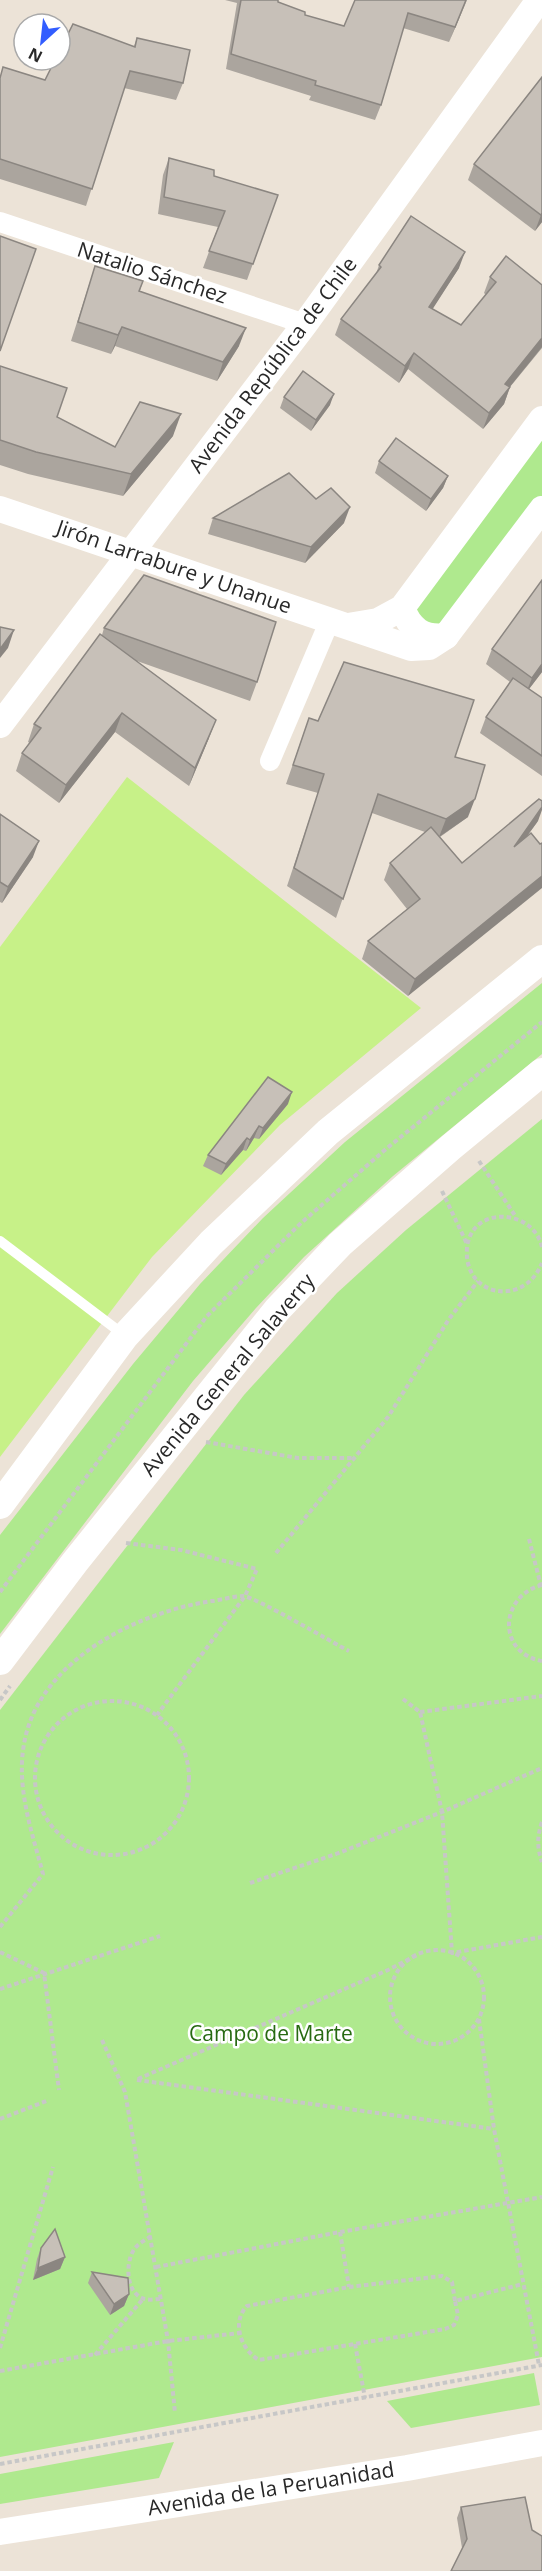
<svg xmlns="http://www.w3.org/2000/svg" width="542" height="2571" viewBox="0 0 542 2571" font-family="'Open Sans',sans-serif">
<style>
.green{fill:#afe98e}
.pitch{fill:#c7f188}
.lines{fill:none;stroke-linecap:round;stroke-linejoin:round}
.path{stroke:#c7c7c7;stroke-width:4;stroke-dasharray:4.5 3;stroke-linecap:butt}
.service{stroke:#fff;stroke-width:10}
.minor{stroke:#fff;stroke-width:20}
.tertiary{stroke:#fff;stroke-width:26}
.secondary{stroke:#fff;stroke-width:28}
.wall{fill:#aba59e}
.shaded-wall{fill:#8b8681}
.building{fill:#c7c0b8;stroke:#8b8681;stroke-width:1.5}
.labels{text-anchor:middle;stroke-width:5;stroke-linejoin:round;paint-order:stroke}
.street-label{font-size:21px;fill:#282828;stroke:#fff}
.park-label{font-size:21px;fill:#276a12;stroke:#fff}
</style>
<rect width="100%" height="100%" fill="#ece3d7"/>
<g class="green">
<polygon points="542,436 542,497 434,635 413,610"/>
<polygon points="542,983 542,1054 393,1176 304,1257 256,1308 193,1381 0,1634 0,1535 133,1364 200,1284 263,1218 345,1142"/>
<polygon points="542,1119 542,2357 0,2457 0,1710 244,1395 337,1293 406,1230"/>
<polygon points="534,2373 540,2405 411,2428 387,2401"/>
<polygon points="174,2442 159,2478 0,2504 0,2474"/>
</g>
<polygon class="pitch" points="127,777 421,1008 280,1125 152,1257 0,1457 0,947"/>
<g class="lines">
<g class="path">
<polyline points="479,1161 516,1217"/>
<polyline points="442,1191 467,1244"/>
<path d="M542,1247C533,1208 471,1205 467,1248C463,1297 524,1308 542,1263"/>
<polyline points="206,1442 298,1458 353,1458"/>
<polyline points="529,1539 541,1586"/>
<polyline points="126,1543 181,1550 257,1569 245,1596 157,1715"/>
<polyline points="276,1553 388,1417 449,1319 478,1281"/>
<path d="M542,1585C499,1596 497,1653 542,1661"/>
<polyline points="0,1592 207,1316 301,1223 386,1149 542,1022"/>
<polyline points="403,1699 420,1712 442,1812 452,1953 542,1937"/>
<polyline points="0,1700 10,1686"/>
<circle cx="112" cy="1778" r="77"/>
<polyline points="420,1712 542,1696"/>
<path d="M542,1822C537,1837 537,1847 542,1862"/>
<polyline points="250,1883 336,1854 442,1812 542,1768"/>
<path d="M0,1927L43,1874C32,1832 16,1788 24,1744C38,1661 137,1612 212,1601C221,1600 234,1596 243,1596C256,1597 331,1642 349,1651"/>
<circle cx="437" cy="1997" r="47"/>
<polyline points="0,1952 44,1973 59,2090"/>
<polyline points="0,1989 160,1936"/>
<polyline points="479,2019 494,2129 539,2365"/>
<polyline points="102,2040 125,2092 168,2341 175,2413"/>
<polyline points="138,2079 388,1970 417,1955"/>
<polyline points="137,2080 494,2129"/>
<polyline points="0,2119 49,2100"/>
<polyline points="340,2232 349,2287"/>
<path d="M151,2236C146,2240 139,2243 136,2247C125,2259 125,2291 142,2298C148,2301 155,2299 161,2299"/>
<polyline points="156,2267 340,2232 542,2197"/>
<path d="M455,2301L452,2282L442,2276L349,2287L247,2306C231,2322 241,2350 259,2360L445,2329L454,2325L458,2315L455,2301L523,2284"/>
<polyline points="355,2344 365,2398"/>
<polyline points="0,2348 53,2167"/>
<polyline points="95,2355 143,2299"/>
<polyline points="0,2371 168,2341 240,2333"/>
<polyline points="0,2464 542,2365"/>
</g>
<polyline class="service" points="0,1241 124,1335"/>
<g class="minor">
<polyline points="0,222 305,324"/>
<polyline points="270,761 330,620"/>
</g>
<g class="tertiary">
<polyline points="0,509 411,648 429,647 446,636 542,509"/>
<path d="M402,608C410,629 423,639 446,636"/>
<polyline points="348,626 378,621 402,608 542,419"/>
<polyline points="0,725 305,324 539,0"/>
<polyline points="0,2532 407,2468 542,2443"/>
</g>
<g class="secondary">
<polyline points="0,1505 125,1336 211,1243 328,1132 542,959"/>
<polyline points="0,1661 75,1562 277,1310 340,1244 451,1147 542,1072"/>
</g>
</g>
<g class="wall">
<polygon points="225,0 278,0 278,2 305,15 344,26 467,0 449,42 403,28 381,105 375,120 309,100 311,96 226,69 237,3"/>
<polygon points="137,38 183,83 176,100 124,88 86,206 0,179 0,76 45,80 134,46"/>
<polygon points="542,77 542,222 535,231 468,180 474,164"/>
<polygon points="169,158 214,176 278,195 247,280 203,268 218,227 158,214 163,175"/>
<polygon points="379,265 459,268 432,309 461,325 486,295 484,293 490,277 542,285 542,348 510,387 504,404 483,429 408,369 399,383 335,335 341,319 376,274"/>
<polygon points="95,266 143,281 140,291 239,346 217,381 115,346 111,354 71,341"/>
<polygon points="0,366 57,417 115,447 173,436 123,496 28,474 0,465"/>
<polygon points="284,397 330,405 311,431 280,408"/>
<polygon points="379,461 448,476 443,488 426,511 375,473"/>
<polygon points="316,499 344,523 305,563 208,534 213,518"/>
<polygon points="104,628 257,682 250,701 137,661 209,738 189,786 115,732 59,803 16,771 22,753 30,743 28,742 34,724 102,635"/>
<polygon points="492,649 542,672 529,689 542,698 542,776 480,733 486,717 510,682 486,664"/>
<polygon points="309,718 455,757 468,817 440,837 462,863 538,821 408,996 362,959 368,941 407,909 384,880 390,863 425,832 372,813 336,918 287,886 318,793 286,784"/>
<polygon points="0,814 33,857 2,903 0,902"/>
<polygon points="288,1104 259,1139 254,1138 246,1151 243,1150 221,1175 203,1166 208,1155"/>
<polygon points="41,2248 65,2257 60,2269 33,2280 37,2259"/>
<polygon points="92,2272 129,2294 124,2306 110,2315 88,2283"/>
<polygon points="525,2497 462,2548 457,2518 461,2507"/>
</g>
<g class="shaded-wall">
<polygon points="467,0 449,42 455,27"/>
<polygon points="542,213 542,222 535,231 541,215"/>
<polygon points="465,252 459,268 423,324 429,307"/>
<polygon points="122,327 115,346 111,354 118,335"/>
<polygon points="246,328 239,346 217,381 223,362"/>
<polygon points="542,338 542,347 499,400 505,384"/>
<polygon points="414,353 408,369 399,383 405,366"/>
<polygon points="510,387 504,404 483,429 489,413"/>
<polygon points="334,394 330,405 311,431 316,420"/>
<polygon points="181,414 173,436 123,496 131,474"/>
<polygon points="448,476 443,488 426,511 431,499"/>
<polygon points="350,507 344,523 305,563 311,547"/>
<polygon points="14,630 8,648 0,658 0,649"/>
<polygon points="542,664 542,672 526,693 532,678"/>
<polygon points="122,713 115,732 59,803 66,785"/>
<polygon points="216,720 209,738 189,786 195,768"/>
<polygon points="475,799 468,817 439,837 446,819"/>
<polygon points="542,807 542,810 538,821 507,864 514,847"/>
<polygon points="39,841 33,857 2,903 8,887"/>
<polygon points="542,876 542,888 408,996 415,979"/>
<polygon points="292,1092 288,1104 259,1139 263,1128"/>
<polygon points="259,1126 254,1138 246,1151 250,1140"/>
<polygon points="247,1138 243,1150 221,1175 226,1164"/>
<polygon points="65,2257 60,2269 33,2280 38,2268"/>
<polygon points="129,2294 124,2306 110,2315 114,2304"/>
</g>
<g class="building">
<polygon points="241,0 278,0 278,2 305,12 305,15 344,26 355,0 466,0 455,27 408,13 381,105 315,85 316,81 231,54"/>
<polygon points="73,24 135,47 137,38 190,50 183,83 130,71 92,189 0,159 0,78 3,67 45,80 55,60 60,60 60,50"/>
<polygon points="542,77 542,213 541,215 474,164"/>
<polygon points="169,158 214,170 214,176 278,195 253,264 209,251 225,211 164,197"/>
<polygon points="411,216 465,252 429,307 461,325 496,282 490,277 506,256 542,285 542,338 505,384 510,387 489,413 414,353 405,366 341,319 381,267 379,265"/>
<polygon points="0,236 36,249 0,351"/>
<polygon points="95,266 143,281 139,291 246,328 223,362 122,327 118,335 78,322"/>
<polygon points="0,366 67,388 57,417 115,447 140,402 181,414 131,474 36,452 0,440"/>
<polygon points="303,371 334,394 316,420 284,397"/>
<polygon points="396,438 448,476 431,499 379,461"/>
<polygon points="289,473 316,499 331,488 350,507 311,547 213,518"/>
<polygon points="144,575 276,622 257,682 104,628"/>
<polygon points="542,580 542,664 532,678 492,649"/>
<polygon points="0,627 14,630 0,649"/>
<polygon points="100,634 216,720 195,768 122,713 66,785 22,753 41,728 34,724"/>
<polygon points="344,662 474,700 455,757 485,765 475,799 446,819 378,794 343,899 294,868 324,774 293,765 309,718 318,721"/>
<polygon points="513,678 542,698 542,756 486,717"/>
<polygon points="539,799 542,801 542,807 514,847 531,833 540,844 542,843 542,876 415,979 368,941 420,899 390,863 431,827 462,863"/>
<polygon points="0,814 39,841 8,887 0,882"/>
<polygon points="268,1077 292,1092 263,1128 259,1126 250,1140 247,1138 226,1164 208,1155"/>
<polygon points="55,2229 65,2257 38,2268 41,2248"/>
<polygon points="92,2272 128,2278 129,2294 114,2304"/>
<polygon points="525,2497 532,2530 542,2536 542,2571 451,2571 467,2539 461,2507"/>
</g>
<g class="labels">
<g class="street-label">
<text transform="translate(152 273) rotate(18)" y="7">Natalio Sánchez</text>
<text transform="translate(273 365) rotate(-53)" y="7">Avenida República de Chile</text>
<text transform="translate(174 567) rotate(19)" y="7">Jirón Larrabure y Unanue</text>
<text transform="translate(228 1375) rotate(-50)" y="7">Avenida General Salaverry</text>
<text transform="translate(271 2489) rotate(-9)" y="7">Avenida de la Peruanidad</text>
</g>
<g class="park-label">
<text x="271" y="2041">Campo de Marte</text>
</g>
</g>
<g transform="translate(42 42) rotate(207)"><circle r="28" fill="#ffffff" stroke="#a9a9a9" stroke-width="1.5"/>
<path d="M0-4.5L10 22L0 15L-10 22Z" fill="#325dff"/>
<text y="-9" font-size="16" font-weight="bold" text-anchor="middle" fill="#282828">N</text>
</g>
</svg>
